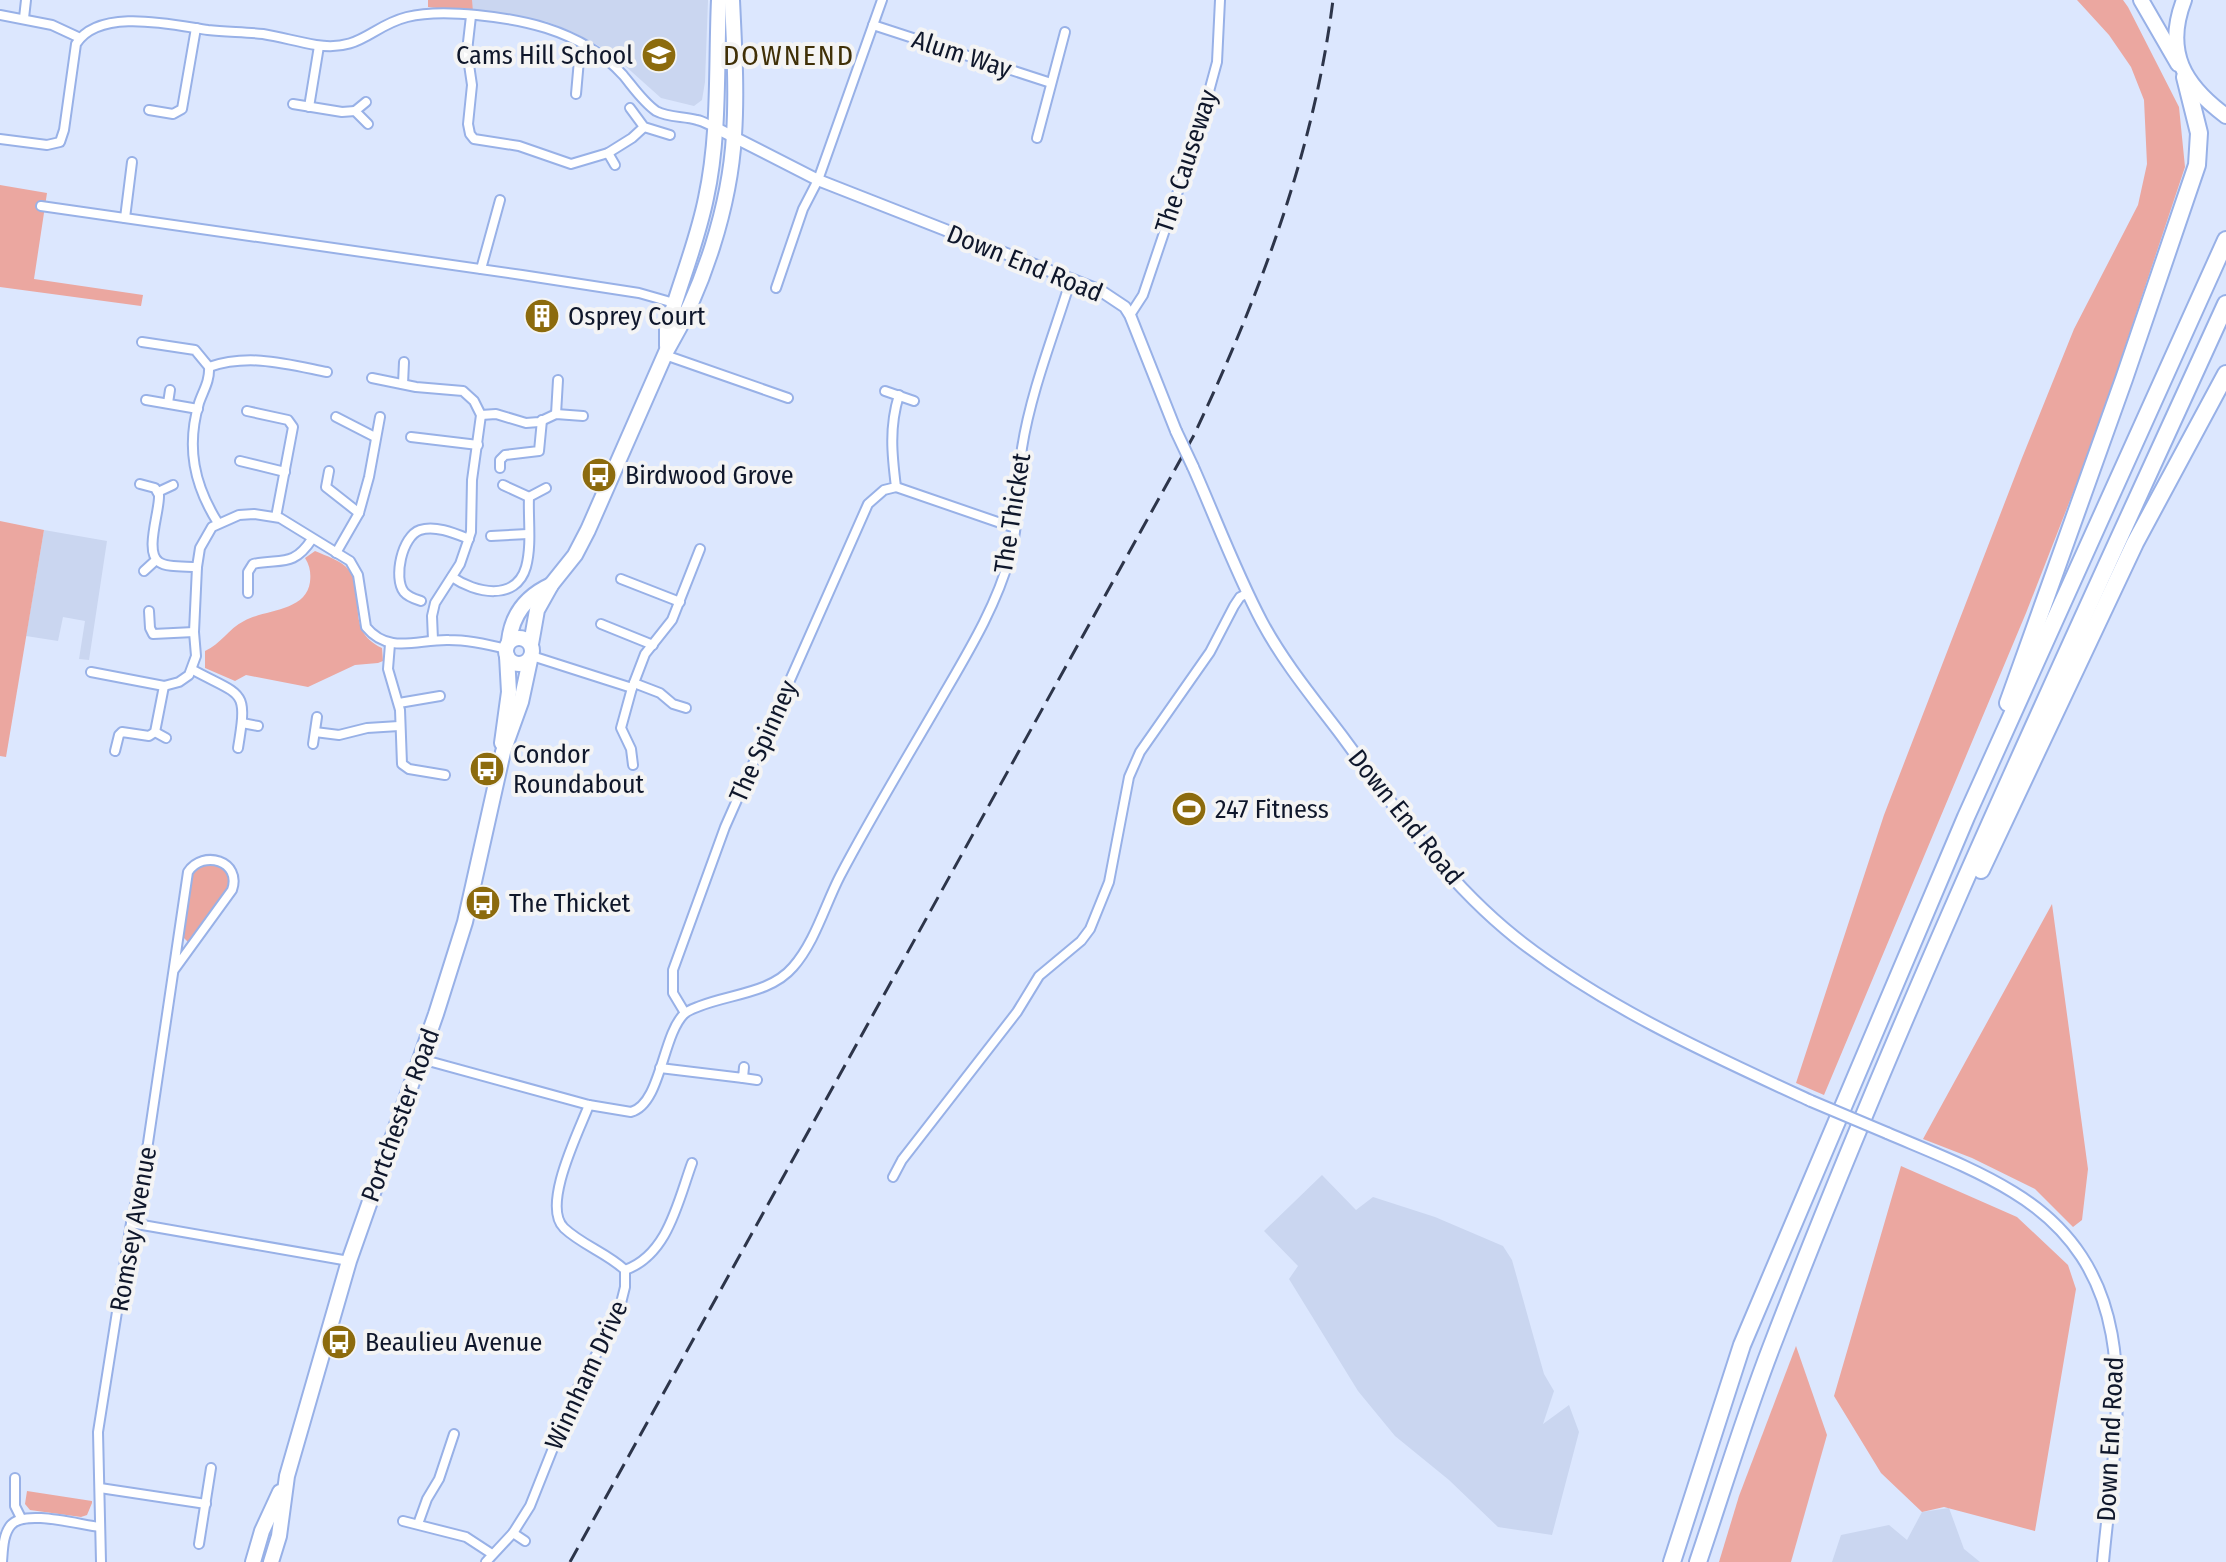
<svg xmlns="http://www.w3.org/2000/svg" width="2226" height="1562" viewBox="0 0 2226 1562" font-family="'Fira Sans Condensed',sans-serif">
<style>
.built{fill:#cad6f0}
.green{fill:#eba7a0}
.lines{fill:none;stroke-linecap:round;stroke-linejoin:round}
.minor-casing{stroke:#98b1e7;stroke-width:12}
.tertiary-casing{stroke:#98b1e7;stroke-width:14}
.primary-casing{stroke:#98b1e7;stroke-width:18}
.motorway-casing{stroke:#98b1e7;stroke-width:20}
.minor{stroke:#fff;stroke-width:8}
.tertiary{stroke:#fff;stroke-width:10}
.primary{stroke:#fff;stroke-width:14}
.motorway{stroke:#fff;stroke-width:16}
.rail{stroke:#2d354a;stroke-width:3;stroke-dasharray:16 8;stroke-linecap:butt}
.tertiary-bridge-casing{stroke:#98b1e7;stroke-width:14;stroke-linecap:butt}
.tertiary-bridge{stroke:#fff;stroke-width:10}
.labels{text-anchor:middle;stroke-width:8;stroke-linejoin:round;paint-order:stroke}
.street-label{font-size:26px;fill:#0f172b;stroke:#f4f4f4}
.poi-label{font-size:26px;fill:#0f172b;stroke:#f4f4f4;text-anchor:start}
.neighbourhood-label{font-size:28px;letter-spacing:2px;fill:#403007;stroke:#f4f4f4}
</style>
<rect width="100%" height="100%" fill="#dce7fe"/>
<g class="built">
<polygon points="428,0 708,0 705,82 702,100 694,106 661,98 623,64 599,46 573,32 545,21 428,7"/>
<polygon points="44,530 107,541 89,660 79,659 85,621 63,617 58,641 26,636"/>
<polygon points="1322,1175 1356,1210 1373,1197 1435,1217 1503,1246 1512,1260 1544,1374 1554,1391 1543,1424 1569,1405 1579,1432 1552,1535 1498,1527 1449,1480 1395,1436 1358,1391 1289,1279 1298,1266 1264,1231"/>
<polygon points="1949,1508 1964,1549 1980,1562 1832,1562 1841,1535 1889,1525 1907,1540 1922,1512"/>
</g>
<g class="green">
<polygon points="428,0 472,0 473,12 428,7"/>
<polygon points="2077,0 2123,0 2128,7 2179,107 2185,167 2096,434 2026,613 1824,1095 1796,1083 1884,815 2022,458 2074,329 2138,205 2147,164 2144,100 2131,67 2109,35"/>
<polygon points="0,185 47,193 34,279 143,295 141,306 0,287"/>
<polygon points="0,521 44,530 6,757 0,756"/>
<path d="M315,551C326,556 341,560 349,570C368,597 343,629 382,648L383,661L378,663L355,665L308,687L246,675L235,681L205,668V651C221,644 228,629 244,621C265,609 306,612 310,582C311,573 310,566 305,558Z"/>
<path d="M205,864C258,865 207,920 194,939L188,942L182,936L192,874L199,866Z"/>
<polygon points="2052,904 2088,1169 2082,1220 2073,1227 2035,1189 1972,1158 1923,1139"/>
<polygon points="1901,1166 2017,1217 2068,1265 2076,1289 2035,1531 1944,1507 1922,1512 1881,1473 1834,1396"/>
<polygon points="1796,1346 1827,1435 1791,1562 1719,1562 1739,1496"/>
<polygon points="27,1491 92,1501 92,1503 87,1515 81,1517 30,1510 25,1504"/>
</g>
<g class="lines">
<defs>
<g id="minor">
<polyline points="0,15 52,25 80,38"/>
<polyline points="471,16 467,51 472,85 468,124 470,134 474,139 519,146 571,164 608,153 632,138 644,127"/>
<polyline points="24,18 26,0"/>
<polyline points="873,25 1051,83"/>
<polyline points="576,94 579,60 585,46"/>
<polyline points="366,102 355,111 368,124"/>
<polyline points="293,104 342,112 355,111"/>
<polyline points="309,107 319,46"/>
<polyline points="630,108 644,127 670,135"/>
<polyline points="149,110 173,114 182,109 196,28"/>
<polyline points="1037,138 1065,32"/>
<path d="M0,139L47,145L60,142L64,130L76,44C99,7 173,25 208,30C226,32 245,32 263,34C281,37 298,42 316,45C361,52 371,26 407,17C443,8 510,17 546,28C574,37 603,53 623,75C633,87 643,102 656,111C669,118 684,116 697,120C703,121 709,125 714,127"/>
<polyline points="608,153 615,165"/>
<polyline points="41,206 522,275 639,293 674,303"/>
<polyline points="125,218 132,162"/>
<polyline points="481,269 500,200"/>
<polyline points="776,288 803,209 818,180 882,0"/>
<polyline points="1130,315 1143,295 1198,132 1217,62 1220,0"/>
<path d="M142,342L195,350L209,367C210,381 203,391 199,403C186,447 194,485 218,523"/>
<polyline points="665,355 788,398"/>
<path d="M209,367C249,353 287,364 327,372"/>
<polyline points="372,378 416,387 463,391 474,401 481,415 472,480 471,532 460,564 435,603 432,616 433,640"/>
<polyline points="403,384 404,362"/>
<polyline points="885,391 914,401"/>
<polyline points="146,400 198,409"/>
<polyline points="168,403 170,390"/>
<polyline points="247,411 288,420 293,427 276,517"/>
<polyline points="556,414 558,380"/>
<polyline points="481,415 496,414 526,423 539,422 556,414 583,416"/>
<polyline points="336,417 375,437"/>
<polyline points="411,437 478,445"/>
<polyline points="240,461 285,472"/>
<polyline points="500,468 500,460 505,455 539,451 542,420"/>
<polyline points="329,471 326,487 359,513"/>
<path d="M140,484L155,488L159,495C160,511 144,552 159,562C167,568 186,566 197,567"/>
<polyline points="503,485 529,497 546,488"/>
<polyline points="896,487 1015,528"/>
<polyline points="158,492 173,485"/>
<polyline points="491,536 528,534"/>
<polyline points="336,553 359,513 369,477 380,417"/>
<polyline points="144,571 156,560"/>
<path d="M452,577C475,593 516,602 526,567C532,545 528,519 529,497"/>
<polyline points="621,579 680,602"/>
<path d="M248,593V572L253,564C281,558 293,568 312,539"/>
<path d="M421,601C415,599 408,597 404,592C393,578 402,536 420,530C435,525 454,533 469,539"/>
<polyline points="149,611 150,628 153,634 194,632"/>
<polyline points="601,624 653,645"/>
<polyline points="390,644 388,669 400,710 402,764 409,769 445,775"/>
<polyline points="532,656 632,688 645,654 672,620 700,549"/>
<path d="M193,670C243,697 248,688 238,748"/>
<path d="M91,672L164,686L179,682L189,675L196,656L194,632L197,567L200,548L212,527L239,515L254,514L280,518L350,561L358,575L366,627C389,655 418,639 449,640C468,640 487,644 506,649"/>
<polyline points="634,683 660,693 673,704 686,708"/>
<polyline points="632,688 621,728 631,749 633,765"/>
<polyline points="399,703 440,696"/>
<polyline points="242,723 258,726"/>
<polyline points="155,732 166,738"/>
<polyline points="315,732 339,735 367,728 399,726"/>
<polyline points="313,744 317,717"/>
<polyline points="115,751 119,735 122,732 149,736 155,732 164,686"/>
<path d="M685,1013L673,993V970L725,827L868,504L884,490L896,487C892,455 889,427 899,395"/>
<path d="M421,1059L589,1105L631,1112C661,1104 662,1036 684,1014C688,1010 695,1008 700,1006C730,994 771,993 793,967C815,942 825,905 840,876C873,813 910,753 945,692C970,649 997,604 1010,556C1020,521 1017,483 1022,448C1031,391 1054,334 1071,279"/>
<polyline points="660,1068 743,1078 744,1067"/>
<polyline points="743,1078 757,1080"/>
<polyline points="893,1177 902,1160 1017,1012 1039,976 1081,941 1090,929 1109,882 1129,777 1140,752 1210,652 1234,606 1240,597 1248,593"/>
<polyline points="131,1223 349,1261"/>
<path d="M625,1270C668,1255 678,1201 692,1163"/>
<polyline points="15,1478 15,1506 21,1518"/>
<polyline points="100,1488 206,1504"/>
<polyline points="403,1521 466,1537 492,1554"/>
<polyline points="418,1524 427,1499 439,1479 454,1434"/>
<polyline points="513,1533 525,1541"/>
<polyline points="199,1544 211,1468"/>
<path d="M2,1562C3,1550 3,1534 11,1525C25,1509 80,1525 100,1527"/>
<path d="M101,1562L98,1432L131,1223L148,1143L188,872C203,849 242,861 232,890L174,970"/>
<path d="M486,1562L513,1533L530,1506L575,1393L618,1315L625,1287V1270C607,1253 582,1245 564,1228C541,1206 579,1131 589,1105"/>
</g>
<g id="tertiary">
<polyline points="714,127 818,180 1101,291 1125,307 1130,315 1176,431"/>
<path d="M1193,467C1216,519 1236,573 1262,622C1284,663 1314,699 1342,736C1395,808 1445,881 1515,937C1602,1006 1711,1055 1811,1101"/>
<path d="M1887,1133C1929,1151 1974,1168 2013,1192C2153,1277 2115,1427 2103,1562"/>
</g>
<g id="primary">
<polyline points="2141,0 2178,64"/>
<path d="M2184,0C2164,52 2184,85 2226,116"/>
<path d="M667,346V329C679,285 697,243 706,198C720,134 716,65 719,0"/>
<circle cx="519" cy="651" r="13"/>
<path d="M509,641C512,614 527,596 551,585"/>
<path d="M531,644L537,610L551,585L575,555L588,530L667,350C703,289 730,206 734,135C737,90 734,45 732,0"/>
<polyline points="502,743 509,692 507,656"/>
<polyline points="253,1562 262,1531 280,1492"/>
<polyline points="271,1562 279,1536 287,1476 349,1261 436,1014 465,922 503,752 521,702 530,660"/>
</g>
<g id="motorway">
<polyline points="2008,703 2124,379 2197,165 2199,133 2185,77"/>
<polyline points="1981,870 2135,543 2226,374"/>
<polyline points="1672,1562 1742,1345 1966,817 2226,240"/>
<path d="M1698,1562C1722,1491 1744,1418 1771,1348C1907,993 2069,649 2226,304"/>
</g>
</defs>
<use href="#minor" class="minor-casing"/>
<use href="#tertiary" class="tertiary-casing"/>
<use href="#primary" class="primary-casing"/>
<use href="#motorway" class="motorway-casing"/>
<use href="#minor" class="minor"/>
<use href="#tertiary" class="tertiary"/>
<use href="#primary" class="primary"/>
<use href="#motorway" class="motorway"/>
<path class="rail" d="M570,1562L1194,435C1259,297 1314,152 1333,0"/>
<defs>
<g id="tertiary-bridge">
<polyline points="1176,431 1193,467"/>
<polyline points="1811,1101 1887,1133"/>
</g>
</defs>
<use href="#tertiary-bridge" class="tertiary-bridge-casing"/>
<use href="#tertiary-bridge" class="tertiary-bridge"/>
</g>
<defs>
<symbol id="school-disc" viewBox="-11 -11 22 22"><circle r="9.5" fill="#8c6b0d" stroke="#f4f4f4"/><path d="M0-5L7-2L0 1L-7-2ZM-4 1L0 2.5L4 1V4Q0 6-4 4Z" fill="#fff"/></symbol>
<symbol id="building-disc" viewBox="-11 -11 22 22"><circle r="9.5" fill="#8c6b0d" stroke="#f4f4f4"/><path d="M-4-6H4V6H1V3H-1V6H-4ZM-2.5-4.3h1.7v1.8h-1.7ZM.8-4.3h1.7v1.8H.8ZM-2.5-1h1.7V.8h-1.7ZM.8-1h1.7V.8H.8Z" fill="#fff"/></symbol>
<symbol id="bus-disc" viewBox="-11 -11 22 22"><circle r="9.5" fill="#8c6b0d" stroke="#f4f4f4"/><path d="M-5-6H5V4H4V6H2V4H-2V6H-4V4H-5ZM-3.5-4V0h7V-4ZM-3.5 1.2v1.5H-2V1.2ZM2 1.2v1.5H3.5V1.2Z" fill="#fff"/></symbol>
<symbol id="stadium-disc" viewBox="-11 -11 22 22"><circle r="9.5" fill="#8c6b0d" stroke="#f4f4f4"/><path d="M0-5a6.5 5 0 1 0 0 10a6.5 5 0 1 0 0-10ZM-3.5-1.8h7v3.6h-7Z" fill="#fff"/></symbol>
</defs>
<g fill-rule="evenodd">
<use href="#school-disc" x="639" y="35" width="40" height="40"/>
<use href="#building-disc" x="522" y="296" width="40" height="40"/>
<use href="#bus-disc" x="579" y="455" width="40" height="40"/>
<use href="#bus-disc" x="467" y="749" width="40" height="40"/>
<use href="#stadium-disc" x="1169" y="789" width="40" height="40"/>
<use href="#bus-disc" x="463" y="883" width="40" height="40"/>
<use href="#bus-disc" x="319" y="1322" width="40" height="40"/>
</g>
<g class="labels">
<g class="street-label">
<text transform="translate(962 54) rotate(18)" y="9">Alum Way</text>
<text transform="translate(1186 161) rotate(-72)" y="9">The Causeway</text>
<text transform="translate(1025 263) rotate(22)" y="9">Down End Road</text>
<text transform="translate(1012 513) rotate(-81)" y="9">The Thicket</text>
<text transform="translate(763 741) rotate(-66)" y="9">The Spinney</text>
<text transform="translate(1406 817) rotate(51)" y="9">Down End Road</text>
<text transform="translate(400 1115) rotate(-70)" y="9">Portchester Road</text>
<text transform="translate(133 1229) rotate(-80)" y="9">Romsey Avenue</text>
<text transform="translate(586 1375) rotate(-65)" y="9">Winnham Drive</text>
<text transform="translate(2110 1439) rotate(-87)" y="9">Down End Road</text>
</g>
<g class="poi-label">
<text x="633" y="64" text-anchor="end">Cams Hill School</text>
<text x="568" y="325">Osprey Court</text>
<text x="625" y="484">Birdwood Grove</text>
<text x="513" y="763">Condor<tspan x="513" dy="30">Roundabout</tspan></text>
<text x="1215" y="818">247 Fitness</text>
<text x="509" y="912">The Thicket</text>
<text x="365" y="1351">Beaulieu Avenue</text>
</g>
<g class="neighbourhood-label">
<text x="789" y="65">DOWNEND</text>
</g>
</g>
</svg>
